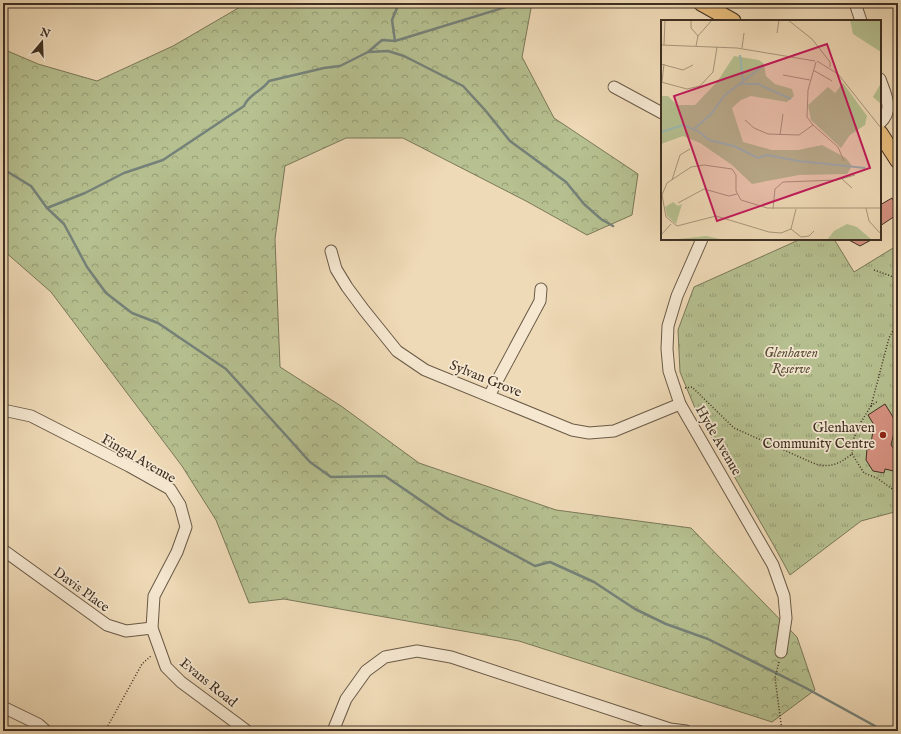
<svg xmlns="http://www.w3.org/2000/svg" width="901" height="734" viewBox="0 0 901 734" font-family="'IM FELL English',serif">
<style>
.forest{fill:url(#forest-crowns);stroke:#7a7859}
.park{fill:url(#park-tufts);stroke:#7a7859}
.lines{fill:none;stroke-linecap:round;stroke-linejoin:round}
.stream{stroke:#75827a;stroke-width:2.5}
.building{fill:#d59180;stroke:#3e2f22}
.minor-casing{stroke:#6a5a47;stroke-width:13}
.major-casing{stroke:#3e2f22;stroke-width:17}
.path{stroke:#3e2f22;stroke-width:1.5;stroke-dasharray:1 2;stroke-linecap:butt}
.minor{stroke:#f5e7d0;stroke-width:11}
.major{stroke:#e8bd7c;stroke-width:15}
.poi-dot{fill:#8f2418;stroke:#f5e7d0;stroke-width:1.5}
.labels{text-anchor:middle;stroke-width:3.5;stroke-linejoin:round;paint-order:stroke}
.park-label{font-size:14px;font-style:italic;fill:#564c38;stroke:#f5e7d0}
.street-label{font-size:14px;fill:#3e2f22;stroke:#f5e7d0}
.poi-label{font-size:14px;fill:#3e2f22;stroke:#f5e7d0;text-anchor:end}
.inset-river{fill:none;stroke:#9abab4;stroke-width:2}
.inset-road{fill:none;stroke:#a8967b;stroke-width:1}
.view{fill:#c2185b;fill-opacity:0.15;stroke:#c2185b;stroke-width:2}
.inset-edge{fill:none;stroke:#3e2f22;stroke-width:2}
</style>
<defs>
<pattern id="forest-crowns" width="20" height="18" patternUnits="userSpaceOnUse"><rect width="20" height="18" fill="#b6c090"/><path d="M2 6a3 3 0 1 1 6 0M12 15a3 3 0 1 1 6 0" fill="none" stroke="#959c75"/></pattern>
<pattern id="park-tufts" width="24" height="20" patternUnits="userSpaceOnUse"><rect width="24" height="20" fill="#b6c090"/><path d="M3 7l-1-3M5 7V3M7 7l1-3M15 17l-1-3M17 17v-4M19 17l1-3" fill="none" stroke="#959c75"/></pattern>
</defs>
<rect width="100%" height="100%" fill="#efdab7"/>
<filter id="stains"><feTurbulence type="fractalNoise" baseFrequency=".005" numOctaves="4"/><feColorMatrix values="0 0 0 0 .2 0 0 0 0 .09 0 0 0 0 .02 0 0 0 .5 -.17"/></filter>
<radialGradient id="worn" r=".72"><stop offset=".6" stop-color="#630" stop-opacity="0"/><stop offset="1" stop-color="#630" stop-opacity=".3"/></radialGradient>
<polygon class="forest" points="247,3 532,3 522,57 554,118 638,174 632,215 587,235 526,201 403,138 346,138 285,166 275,239 280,367 341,406 419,463 556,510 691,528 797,637 815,690 772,722 519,641 284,599 249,603 216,520 182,466 51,292 3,250 3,49 38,64 97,81 173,46"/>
<polygon class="park" points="801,239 834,239 854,272 898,245 898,511 861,521 790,575 773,544 695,408 680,372 678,330 694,287"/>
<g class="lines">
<g class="stream">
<polyline points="395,41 392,20 399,3"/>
<polyline points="368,52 388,51 404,56 463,86 485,110 510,141 566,182 584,204 601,219 613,226"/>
<polyline points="3,169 31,186 47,208 64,224 87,267 106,293 132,313 158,323 226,369 310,462 331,477 385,476 448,519 535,566 550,562 594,582 635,609 666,624 708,639 804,687 875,726"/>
<path d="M47,208L85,193L124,173L163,160L244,106C248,95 262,91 269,81L324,68L340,66L368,52L382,40L395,41L519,3"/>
</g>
</g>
<g class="building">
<polygon points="892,198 898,208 898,214 880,226 880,205"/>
<polygon points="847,239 873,239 860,246"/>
<polygon points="885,404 893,417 896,424 891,445 895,450 898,451 898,472 885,469 884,473 873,471 866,460 867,449 870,449 874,425 868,415"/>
</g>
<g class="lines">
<defs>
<g id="minor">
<polyline points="855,3 861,21"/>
<path d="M880,79C885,94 895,110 880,123"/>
<polyline points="614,87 662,113"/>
<polyline points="702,239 677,296 668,326 667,349 669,371 680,404 773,565 784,596 786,618 781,652"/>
<polyline points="331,251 336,269 347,287 364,310 397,351 425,370 572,430 589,433 614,431 680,404"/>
<polyline points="489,396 540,301 541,289"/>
<polyline points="3,410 31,416 129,466 170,489 180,505 186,527 177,552 154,596 152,628 166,667 181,682 247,731"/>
<polyline points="3,550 107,625 126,631 152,628"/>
<polyline points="3,707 38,724 46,731"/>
<polyline points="333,731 346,699 366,671 385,657 417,651 451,657 670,729 686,731"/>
</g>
<g id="major">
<polyline points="701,3 733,21"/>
<polyline points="880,133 898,161"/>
</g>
</defs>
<use href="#minor" class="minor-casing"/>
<use href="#major" class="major-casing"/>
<g class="path">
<polyline points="874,270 891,276 898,282"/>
<path d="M685,388L692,387L734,428L813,463C829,469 839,464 852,454L854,438L861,422L871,406L889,338L898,321"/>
<polyline points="871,406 878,401"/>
<polyline points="893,448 898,444"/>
<polyline points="852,454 864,473 877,478 898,493"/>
<polyline points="779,662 775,678 782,731"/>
<polyline points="105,731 142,664 152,655"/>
</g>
<use href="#minor" class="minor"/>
<use href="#major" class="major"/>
</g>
<circle class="poi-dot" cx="883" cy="435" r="4"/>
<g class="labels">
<g class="park-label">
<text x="791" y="357">Glenhaven<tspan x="791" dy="16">Reserve</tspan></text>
</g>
<g class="street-label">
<text transform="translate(486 378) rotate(22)" y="5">Sylvan Grove</text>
<text transform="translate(719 440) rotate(60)" y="5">Hyde Avenue</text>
<text transform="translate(139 458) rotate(30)" y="5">Fingal Avenue</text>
<text transform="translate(82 589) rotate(36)" y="5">Davis Place</text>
<text transform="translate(209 682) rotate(39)" y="5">Evans Road</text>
</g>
<g class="poi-label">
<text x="875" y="432">Glenhaven<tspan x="875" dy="16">Community Centre</tspan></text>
</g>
</g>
<g transform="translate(661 20)">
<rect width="220" height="220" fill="#efdab7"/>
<path d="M189,0H220V32L192,14ZM73,36L98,40L103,44L105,56L114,64L131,69L133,76L126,82L90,76L80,80L71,88L82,122L111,130H137L161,125L185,138L191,146L186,154L138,155L91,164L71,145L39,123L22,116L0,124V76H7L16,85H34L56,62ZM220,63V84L212,77ZM186,204L196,207L211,220H166L173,211ZM45,216L64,220H16L17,219Z" fill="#b6c090"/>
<path d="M182,63L206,96L204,105L189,115L180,128L150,100L147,85L167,67L174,73ZM12,182L17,186L21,184L15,204L6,196L4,187Z" fill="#b6c090"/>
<path class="inset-river" d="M79,35L82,60M79,64H97L130,79M34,108L50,94L64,75L102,46M0,112L22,105L37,111L48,120L73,126L97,138L106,135L137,141L204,148"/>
<path class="inset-road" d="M30,0V8L37,16M127,0L151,19L169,42V47M116,13L118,0M0,25L76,28L154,41M3,25L4,0M35,26L37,16L51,0M81,28L83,13M156,41L177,54L220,108M155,42L147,70L146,97L152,105L177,127L183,141M0,44L22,50L32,45M152,50L171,61M122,55L149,60M0,62L26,69L39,66L52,52L56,27M1,62L3,44M84,100L93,108L107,114L138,115L152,105M119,115L122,94M181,159L191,168M11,160L19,135L29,129M17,183L43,169L68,176L76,174M205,188L208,201L220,214M112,189L114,169L122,162L176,160L194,155M135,189L130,209L120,213L108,212L55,196L16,206L5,197L1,175L6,163L30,147L43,145L71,149L75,155V171L80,180L106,188H220M130,209L140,217L148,216L153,211M0,215L10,204"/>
<path class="view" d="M166,24L209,148L56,201L13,76Z"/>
<rect width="220" height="220" class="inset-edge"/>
</g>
<rect width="901" height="734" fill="none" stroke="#efdab7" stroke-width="16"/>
<rect x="4" y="4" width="893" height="726" fill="none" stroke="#3e2f22" stroke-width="2"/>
<rect x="8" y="8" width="885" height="718" fill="none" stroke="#3e2f22"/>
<g transform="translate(42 42) rotate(19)" stroke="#f5e7d0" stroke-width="3" paint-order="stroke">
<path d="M0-3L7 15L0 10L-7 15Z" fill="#3e2f22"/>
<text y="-6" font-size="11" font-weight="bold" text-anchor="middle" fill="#3e2f22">N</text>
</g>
<rect width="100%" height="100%" filter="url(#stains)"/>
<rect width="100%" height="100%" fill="url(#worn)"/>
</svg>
